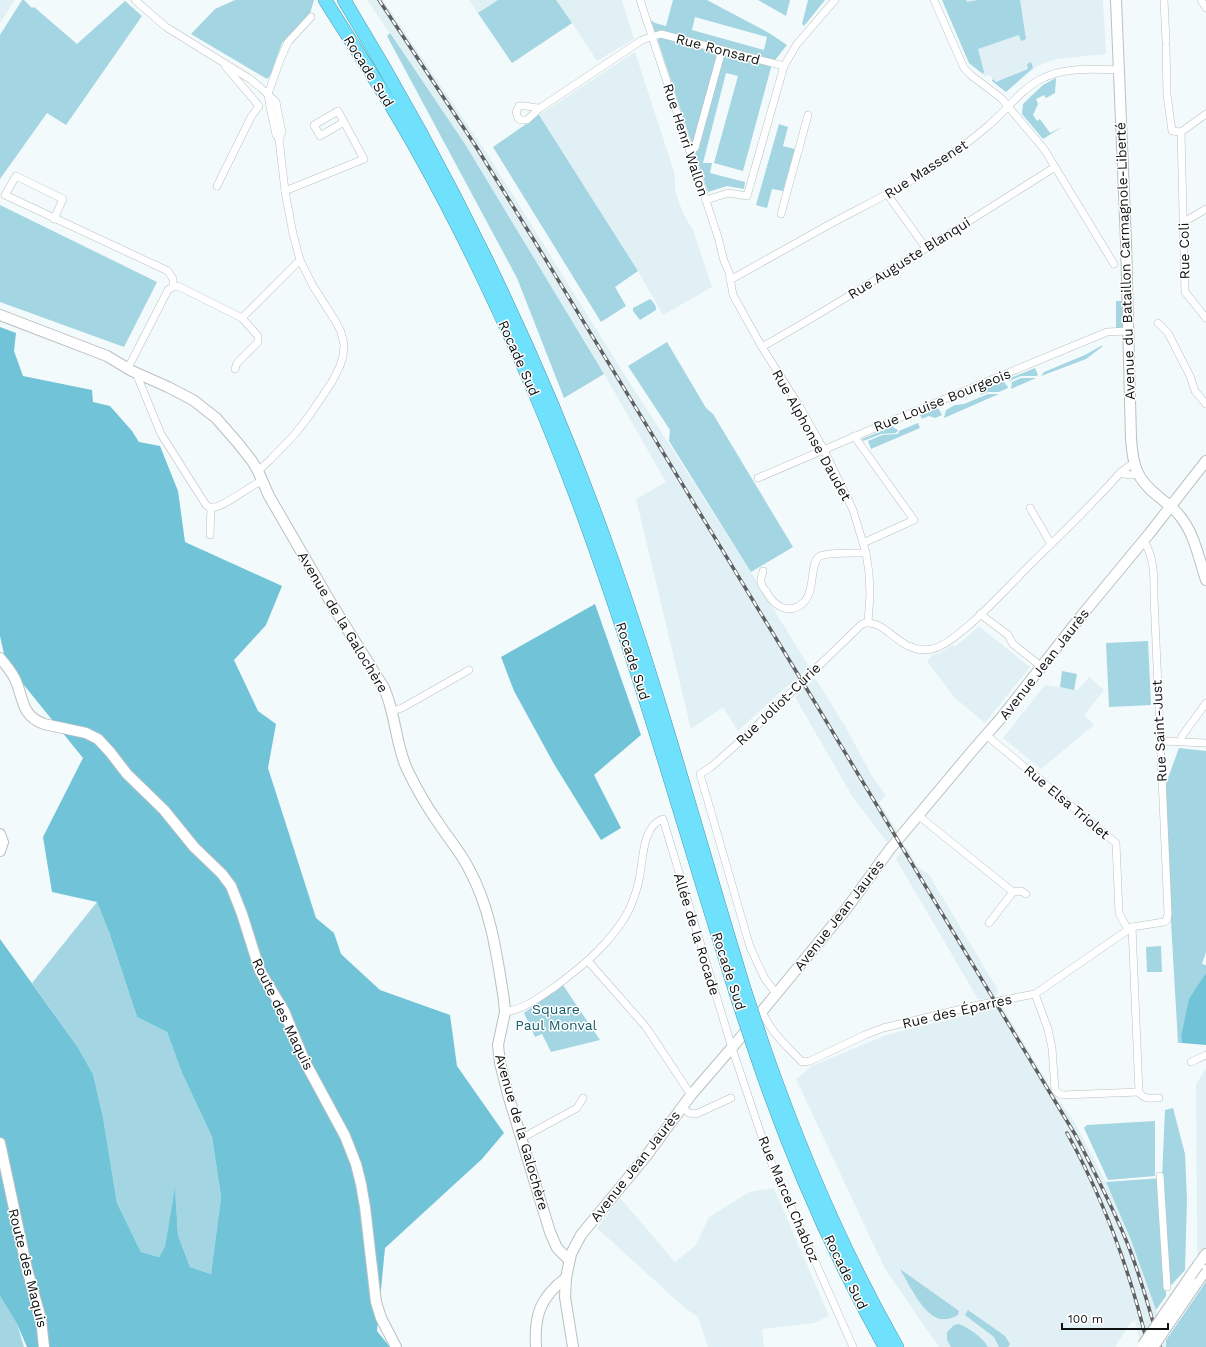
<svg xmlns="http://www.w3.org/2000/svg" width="1206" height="1347" viewBox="0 0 1206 1347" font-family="'Work Sans',sans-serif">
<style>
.built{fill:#e0f0f4}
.green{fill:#a4d5e2;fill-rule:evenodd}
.forest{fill:#71c4d8}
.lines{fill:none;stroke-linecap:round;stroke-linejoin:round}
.street-casing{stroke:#bac0c2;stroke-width:8}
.secondary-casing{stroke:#bac0c2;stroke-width:12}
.highway-casing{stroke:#4e99aa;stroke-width:14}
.street{stroke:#fff;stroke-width:7}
.secondary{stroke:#fff;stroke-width:10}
.highway{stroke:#6fe1fc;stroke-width:13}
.rail-casing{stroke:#5e6162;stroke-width:3.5}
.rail{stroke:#fff;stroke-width:2;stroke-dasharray:6;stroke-linecap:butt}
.secondary-bridge-casing{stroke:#bac0c2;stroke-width:12;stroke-linecap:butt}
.highway-bridge-casing{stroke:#4e99aa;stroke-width:14;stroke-linecap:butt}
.secondary-bridge{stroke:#fff;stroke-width:10}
.highway-bridge{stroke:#6fe1fc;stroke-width:13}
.labels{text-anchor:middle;stroke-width:3;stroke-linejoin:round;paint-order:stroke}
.street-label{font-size:14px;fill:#101212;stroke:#fff}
.park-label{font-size:14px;fill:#165c6a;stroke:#fff}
</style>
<rect width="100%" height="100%" fill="#f3fafb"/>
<g class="built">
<polygon points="0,0 15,0 0,23"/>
<polygon points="367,0 383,0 486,152 621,369 751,572 808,665 802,675 795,682 787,686 738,731 723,707 691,729 636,499 666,482 607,379 465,144"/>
<polygon points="469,0 622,0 634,39 597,61 572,23 512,63"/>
<polygon points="942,0 1103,0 1106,54 1056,59 1037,66 1006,92 992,81 992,78 988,75 986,77 969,63"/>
<polygon points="635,52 675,175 675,190 679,203 686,219 693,230 712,287 663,315 638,271 539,115"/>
<polygon points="980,627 1030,667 985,723 955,698 927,661 931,658 931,655 940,653 953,645 956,646 977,628"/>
<polygon points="1089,677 1104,690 1084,715 1094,725 1041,769 1003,738 1045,685 1078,690"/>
<polygon points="815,678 846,728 872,776 886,796 879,802 897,831 887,842 852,796 795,697 808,683"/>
<polygon points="906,846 917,866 929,875 998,990 996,997 986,999 978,999 896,859"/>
<polygon points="1000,1003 1056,1097 1074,1121 1106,1182 1131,1240 1145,1277 1156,1310 1166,1347 1141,1347 1135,1320 1130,1324 1115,1347 939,1347 885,1269 796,1079 812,1066 886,1035 986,1010 990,1005"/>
<polygon points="1206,1069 1206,1347 1198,1347 1196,1084"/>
<polygon points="774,1188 829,1316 814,1323 762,1329 764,1347 708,1347 698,1317 686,1309 597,1228 620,1198 675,1262 696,1245 709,1217 749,1192"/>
</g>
<g class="green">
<polygon points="22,0 24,0 32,8 34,7 77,44 125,1 142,16 66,125 47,113 0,179 0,35"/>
<polygon points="235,0 314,0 309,17 282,43 270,76 267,79 191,34 215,9"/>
<polygon points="498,0 556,0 572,23 512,63 478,13"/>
<path d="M673,0H707L769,33L787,45L772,64L743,171L714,163L738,76L726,73L703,163H712L710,173L745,182L744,189L727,186L708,192L651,20L655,23L666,26ZM695,17L767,37L764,50L692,30Z"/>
<polygon points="758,0 790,0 786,16"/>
<polygon points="808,0 825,0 804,26 802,24"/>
<polygon points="942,0 966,0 967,2 978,0 1020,0 1026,39 1021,41 1019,35 978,49 984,72 983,74 969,63"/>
<polygon points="390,33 465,144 604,374 564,398 517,278 387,36"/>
<polygon points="1031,62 1033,68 1006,92 992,81 993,79 996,82 1028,69 1027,64"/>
<polygon points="1056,78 1055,93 1046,98 1044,95 1036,99 1038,104 1033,115 1037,121 1040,119 1050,133 1062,127 1043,139 1022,114 1023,104 1043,85"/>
<polygon points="539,115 638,271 615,287 626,306 601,322 493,147"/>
<polygon points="779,124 788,127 783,146 795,149 783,191 772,189 767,208 756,205"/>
<polygon points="0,205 157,282 124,347 0,302"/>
<path d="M650,299C653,301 657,307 656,310L640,320L633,311V308Z"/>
<polygon points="1116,301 1122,301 1123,329 1116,329"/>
<polygon points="667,342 706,408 713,414 793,547 751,572 669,441 670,430 628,366"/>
<polygon points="1101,346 1103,346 1086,359 1041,376 1044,372 1085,355"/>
<polygon points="1035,368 1038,375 1036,376 1021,376 1009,381 1008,379"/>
<polygon points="1021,378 1036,378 1011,389 1012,382"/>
<polygon points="1004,381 1006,385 1007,385 1008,388 999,392 988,392 981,395 979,391"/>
<polygon points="988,394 999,394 944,418 946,410 955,405 964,404"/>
<polygon points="938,408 942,415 935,418 929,416 922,419 920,415"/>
<polygon points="918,423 920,428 871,449 868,441 882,435 898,434 899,431"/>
<polygon points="893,426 894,428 898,430 896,433 881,434 863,441 862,439"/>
<polygon points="1148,641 1151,705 1109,707 1106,643"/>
<polygon points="1062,671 1077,674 1074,690 1060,687"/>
<polygon points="1179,748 1206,751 1206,952 1202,964 1206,965 1206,973 1181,1037 1182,1043 1178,1043 1169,887 1164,789"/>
<polygon points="97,902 110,935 137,1017 167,1032 182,1073 212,1137 221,1197 211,1274 190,1267 178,1235 175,1189 165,1246 159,1257 141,1252 117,1203 103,1117 93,1074 77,1046 32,983"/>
<polygon points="1161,946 1162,972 1147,972 1146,947"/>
<polygon points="563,985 600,1040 551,1052 542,1034 535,1037 524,1013"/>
<polygon points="1173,1108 1185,1154 1187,1199 1185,1270 1166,1291 1166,1296 1156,1310 1131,1240 1106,1182 1162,1178 1165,1110"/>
<polygon points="1155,1121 1155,1176 1108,1180 1084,1128 1087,1125"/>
<path d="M900,1269L959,1311L958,1315C953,1318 944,1321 937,1318C921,1311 909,1284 900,1269Z"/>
<polygon points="1206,1282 1206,1347 1166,1347 1166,1340"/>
<polygon points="0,1296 17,1324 24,1347 0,1347"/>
<polygon points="968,1310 1005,1336 1010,1344 1008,1347 999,1347 994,1337 965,1315"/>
<path d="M959,1324C969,1328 982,1337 988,1347H951L947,1340V1332L954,1325Z"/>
</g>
<g class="forest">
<polygon points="0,327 16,333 14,351 23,376 92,390 93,402 110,406 132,431 139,442 160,446 178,491 185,542 282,586 266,625 234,660 258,711 276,724 268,768 316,918 334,933 341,954 380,990 450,1015 457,1066 504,1133 482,1159 385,1248 377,1331 390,1347 27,1347 17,1324 0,1296 0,939 77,1046 93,1074 103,1117 117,1203 141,1252 159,1257 165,1246 175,1187 178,1235 190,1267 211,1274 221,1197 212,1137 182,1073 167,1032 137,1017 110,935 97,902 52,892 43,837 83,758 6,663 0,636"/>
<polygon points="595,604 641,735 594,775 621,828 601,840 554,764 514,691 501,657"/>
<polygon points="1206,973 1206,1045 1182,1043 1181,1037 1189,999"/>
</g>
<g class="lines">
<defs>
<g id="street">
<polyline points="135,0 166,27 250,79 261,88 276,102 282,132 279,139 285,191 293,234 300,260 313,286 336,322 341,332 344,345 343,356 340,366 332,382 309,416 295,434 271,459 258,471"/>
<polyline points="640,0 718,237 724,261 729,272 733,295 762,347 801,409 824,450 853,510 866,553 869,573 870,595 868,622"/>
<polyline points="934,0 964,68 972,76 1001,98 1044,149 1114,264"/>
<polyline points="1164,0 1166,41"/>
<polyline points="1201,0 1206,8"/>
<polyline points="1166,47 1167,95 1172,131 1181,132 1206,114"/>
<path d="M540,108C532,108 527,105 519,106L516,112L518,118L521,120H527L540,108L642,40L661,34L784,66"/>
<polyline points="1181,132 1185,292 1206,318"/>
<polyline points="279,139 276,135 270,107 268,94 280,60 288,42 311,17"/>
<polyline points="690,150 695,148 722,50"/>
<polyline points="217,186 251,117 259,106 226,67"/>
<polyline points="285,191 364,159 338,111 314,125 320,136 344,122"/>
<polyline points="887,194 926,248"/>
<polyline points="706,200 728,193 747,196 784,66 797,44 835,0"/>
<polyline points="781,214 808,115"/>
<polyline points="54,219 63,199 16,176 5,195 168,271 173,279 173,287"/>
<polyline points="1184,222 1206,209"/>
<path d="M730,280C761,263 792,245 823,228C859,208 897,191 931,168C951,155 971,141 989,125C1006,111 1021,89 1041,79C1064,67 1094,69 1118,70"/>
<polyline points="1158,323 1168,333 1190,376 1195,391 1206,404"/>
<path d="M762,347C862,290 958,228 1055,167"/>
<polyline points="128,368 168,290 173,287 178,286 242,318 300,260"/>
<polyline points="235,369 237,363 258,342 258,336 242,318"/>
<path d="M139,374L138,378L161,434L206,505L211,508C225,507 247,487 262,481"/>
<polyline points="854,436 914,520 863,543"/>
<polyline points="1120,473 1130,475 1138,474"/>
<polyline points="758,478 870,430 1107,332 1128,331"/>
<polyline points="1030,508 1051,544"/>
<polyline points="210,535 211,508"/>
<path d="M763,571C762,575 760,580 761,583C762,586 764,589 766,591C773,605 788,616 803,603C816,592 809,562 820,556C829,552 855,553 866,553"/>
<polyline points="980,614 1008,635 1013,644 1042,667"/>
<polyline points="392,711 402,708 469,670"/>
<polyline points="986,735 1116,843 1119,913 1128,930"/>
<polyline points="1161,741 1206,743"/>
<polyline points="1181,741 1182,736 1206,703"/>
<polyline points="919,816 1013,892 989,923"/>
<polyline points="1013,892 1021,891 1026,894"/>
<polyline points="1132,927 1139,1092"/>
<polyline points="588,961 646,1027 691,1095"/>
<path d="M776,993L765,979L750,947L700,774L711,767L745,737L862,624C886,616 899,656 932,649C958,644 1012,582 1033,562C1062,533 1093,504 1120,473L1129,466L1134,464"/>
<polyline points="1035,994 1048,1029 1052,1048 1055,1090 1058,1093 1062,1095 1139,1092"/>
<path d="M762,1010C769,1031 787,1046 802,1062L810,1061L865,1035L883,1028L978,1005L1035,994L1132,927L1164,922L1167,920L1168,913L1154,597C1154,578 1155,557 1143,540"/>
<path d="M505,1012C525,1009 540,997 556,986C584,965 612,942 629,910C634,899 638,887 640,875C643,858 643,825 663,819L732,1048L768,1155L853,1347"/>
<polyline points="1191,1062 1206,1055"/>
<path d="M1139,1092C1144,1100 1150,1098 1159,1098"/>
<polyline points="681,1107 689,1113 696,1114 731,1098"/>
<polyline points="522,1138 577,1108 583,1098"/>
<polyline points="1160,1176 1167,1287"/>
</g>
<g id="secondary">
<path d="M1116,0L1126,242L1131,439C1133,466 1136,479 1159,497C1166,503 1173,507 1179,515C1194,532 1199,559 1206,580"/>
<path d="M0,315L107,356L132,371L168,387L193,400L216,418L237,442L252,461L258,471L269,496L331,603L384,688C396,714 395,743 407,769C416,788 427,807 439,824C449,839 461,853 469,869C491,909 497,956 504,1000L505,1012L498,1045L500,1063L509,1098L550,1232L557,1248L569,1260"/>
<path d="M0,658C5,664 11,671 15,679C24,698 20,715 44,724L86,733L98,739L110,752L127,774L164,810L194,847L222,874L231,886L242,914L260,971L284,1011L305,1062L345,1136L356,1164L361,1184L365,1207L376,1302L381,1318L396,1347"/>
<polyline points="0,834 3,842 0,851"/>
<polyline points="0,1143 27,1269 41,1319 44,1347"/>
<polyline points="1198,1265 1206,1254"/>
<polyline points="1196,1284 1206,1270"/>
<path d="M536,1347C534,1316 540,1297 566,1278"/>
<polyline points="573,1347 565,1297 566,1278 571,1254 581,1235 647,1155 691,1095 735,1044 847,908 890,849 973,750 1001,718 1082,615 1149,534 1206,461"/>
</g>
<g id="highway">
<path d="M325,0C357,51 390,101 419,154C481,265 533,382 578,501C639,665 685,833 738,1000"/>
<path d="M344,0C449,172 538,353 606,543C659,690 699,842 745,991"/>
<path d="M764,1048C800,1151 843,1252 897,1347"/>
<path d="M757,1057C791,1157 833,1254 885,1347"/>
</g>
</defs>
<use href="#street" class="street-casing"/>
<use href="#secondary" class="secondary-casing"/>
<use href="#highway" class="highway-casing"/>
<use href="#street" class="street"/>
<use href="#secondary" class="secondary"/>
<use href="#highway" class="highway"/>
<defs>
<g id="rail">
<path d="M379,0L475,145L532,237L805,686L1076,1136C1095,1173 1115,1211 1130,1250C1142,1282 1151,1314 1160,1347"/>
<path d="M1067,1133C1103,1198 1131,1274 1148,1347"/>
</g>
</defs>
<use href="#rail" class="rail-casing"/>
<use href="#rail" class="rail"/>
<defs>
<g id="secondary-bridge">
<polyline points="1143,1345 1198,1265"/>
<polyline points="1153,1347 1196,1284"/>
</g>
<g id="highway-bridge">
<polyline points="745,991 764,1048"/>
<polyline points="738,1000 757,1057"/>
</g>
</defs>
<use href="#secondary-bridge" class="secondary-bridge-casing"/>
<use href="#highway-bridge" class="highway-bridge-casing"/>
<use href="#secondary-bridge" class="secondary-bridge"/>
<use href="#highway-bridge" class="highway-bridge"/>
</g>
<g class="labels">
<g class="street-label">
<text transform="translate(718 49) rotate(15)" y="5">Rue Ronsard</text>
<text transform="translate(369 71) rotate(58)" y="5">Rocade Sud</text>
<text transform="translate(686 140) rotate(72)" y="5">Rue Henri Wallon</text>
<text transform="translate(926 169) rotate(-33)" y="5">Rue Massenet</text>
<text transform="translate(1184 251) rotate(-91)" y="5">Rue Coli</text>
<text transform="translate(909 258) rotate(-32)" y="5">Rue Auguste Blanqui</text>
<text transform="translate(1125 261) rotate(-92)" y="5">Avenue du Bataillon Carmagnole-Liberté</text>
<text transform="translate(519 358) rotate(66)" y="5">Rocade Sud</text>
<text transform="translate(942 400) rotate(-22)" y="5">Rue Louise Bourgeois</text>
<text transform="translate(812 435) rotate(61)" y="5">Rue Alphonse Daudet</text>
<text transform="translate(343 622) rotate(59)" y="5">Avenue de la Galochère</text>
<text transform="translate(633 661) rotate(72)" y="5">Rocade Sud</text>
<text transform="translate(1044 664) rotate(-52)" y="5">Avenue Jean Jaurès</text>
<text transform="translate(778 704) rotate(-44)" y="5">Rue Joliot-Curie</text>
<text transform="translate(1159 731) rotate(-93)" y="5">Rue Saint-Just</text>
<text transform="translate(1067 802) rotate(40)" y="5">Rue Elsa Triolet</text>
<text transform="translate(839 915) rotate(-52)" y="5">Avenue Jean Jaurès</text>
<text transform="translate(697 934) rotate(73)" y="5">Allée de la Rocade</text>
<text transform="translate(729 971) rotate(72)" y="5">Rocade Sud</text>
<text transform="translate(957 1011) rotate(-13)" y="5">Rue des Éparres</text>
<text transform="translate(283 1014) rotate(64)" y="5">Route des Maquis</text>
<text transform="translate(522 1132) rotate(74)" y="5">Avenue de la Galochère</text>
<text transform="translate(635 1166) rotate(-52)" y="5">Avenue Jean Jaurès</text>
<text transform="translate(789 1199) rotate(67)" y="5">Rue Marcel Chabloz</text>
<text transform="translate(28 1268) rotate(76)" y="5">Route des Maquis</text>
<text transform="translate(846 1272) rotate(64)" y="5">Rocade Sud</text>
</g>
<g class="park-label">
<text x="556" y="1014">Square<tspan x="556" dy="16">Paul Monval</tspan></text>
</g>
</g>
<path d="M1062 1323v6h106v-6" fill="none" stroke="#101212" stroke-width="2"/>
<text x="1068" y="1323" font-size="12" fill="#101212" stroke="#ffffff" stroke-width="3" paint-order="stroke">100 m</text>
</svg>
